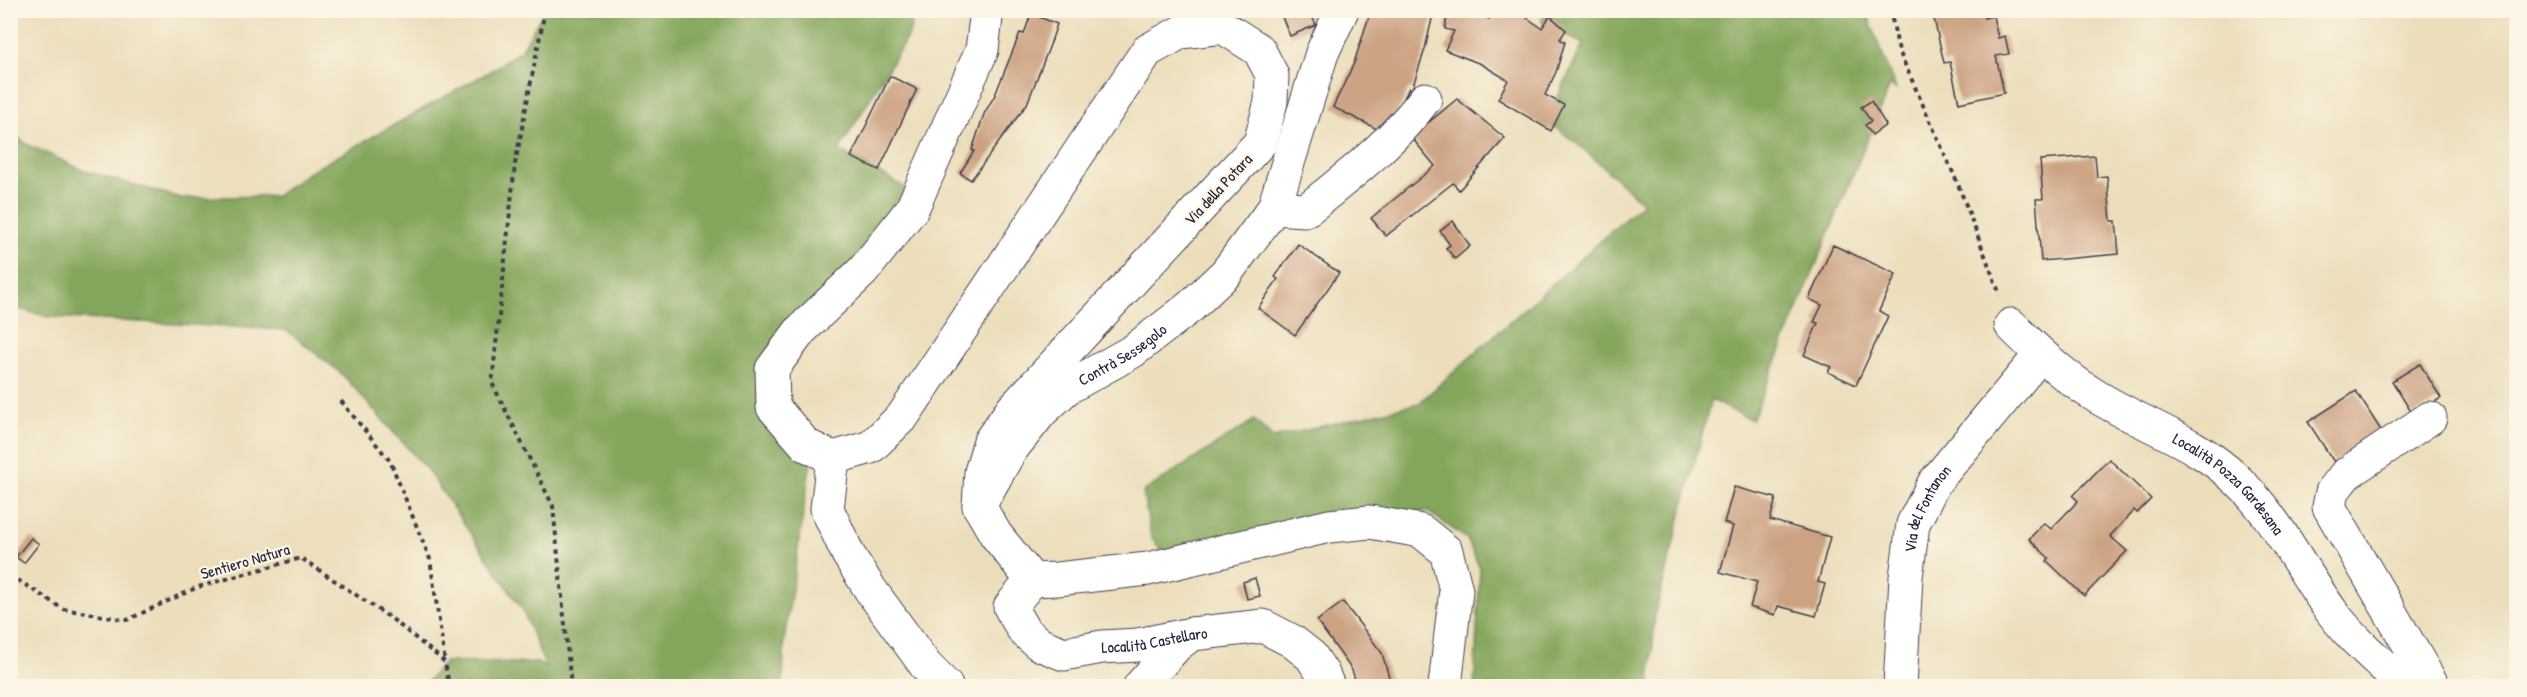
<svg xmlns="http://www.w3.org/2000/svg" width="2527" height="697" viewBox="0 0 2527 697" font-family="'Patrick Hand',sans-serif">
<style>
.forest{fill:#84a65b;stroke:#53644b;stroke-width:1.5}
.building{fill:#cca282}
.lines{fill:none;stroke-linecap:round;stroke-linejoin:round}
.street-casing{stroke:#403e4e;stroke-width:35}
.secondary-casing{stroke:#403e4e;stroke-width:35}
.path{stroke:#403e4e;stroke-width:4;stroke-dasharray:4.5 4.5;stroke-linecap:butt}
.street{stroke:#fff;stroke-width:33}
.secondary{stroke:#fff;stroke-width:33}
.labels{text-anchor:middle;stroke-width:4.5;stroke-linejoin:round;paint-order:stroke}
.street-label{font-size:16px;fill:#22223b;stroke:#fcf5e5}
</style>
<rect width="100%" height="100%" fill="#fcf5e5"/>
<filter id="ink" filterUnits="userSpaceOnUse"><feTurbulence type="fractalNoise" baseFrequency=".0167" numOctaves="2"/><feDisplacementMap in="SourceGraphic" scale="12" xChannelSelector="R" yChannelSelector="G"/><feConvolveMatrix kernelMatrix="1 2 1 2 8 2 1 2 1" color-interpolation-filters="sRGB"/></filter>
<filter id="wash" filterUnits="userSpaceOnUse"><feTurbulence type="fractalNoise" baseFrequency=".008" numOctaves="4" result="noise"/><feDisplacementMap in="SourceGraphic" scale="24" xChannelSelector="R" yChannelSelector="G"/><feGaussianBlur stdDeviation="1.35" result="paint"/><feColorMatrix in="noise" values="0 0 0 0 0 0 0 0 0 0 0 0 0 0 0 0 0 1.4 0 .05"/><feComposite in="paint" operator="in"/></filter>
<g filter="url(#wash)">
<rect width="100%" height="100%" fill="#ecdebb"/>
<g class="forest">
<polygon points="544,11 915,11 909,34 839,150 920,196 770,376 811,461 784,642 783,686 423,686 445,662 538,663 546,668 522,609 428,471 341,373 286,330 49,317 11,307 11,132 28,145 85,171 181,198 276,196 308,173 489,72 522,49"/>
<polygon points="1545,11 1868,11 1870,22 1896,89 1890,85 1752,420 1711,400 1655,614 1650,686 1474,686 1480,569 1467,539 1428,512 1381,511 1163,555 1151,536 1143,492 1254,420 1273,438 1419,403 1643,203 1581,147 1547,120 1583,44 1541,22"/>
</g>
<g id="blocks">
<g class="building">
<polygon points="1279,10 1309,10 1316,25 1290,36"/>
<polygon points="1371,10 1434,10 1425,49 1412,89 1409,88 1387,134 1333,107 1354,63"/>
<polygon points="1448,10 1484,10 1482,16 1489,19 1494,10 1531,10 1527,18 1542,28 1550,16 1566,30 1560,39 1565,42 1556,72 1545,95 1564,105 1551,131 1498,99 1508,80 1481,64 1445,50 1454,31 1445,29"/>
<polygon points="1932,10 1982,10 1984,18 1993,16 1998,38 2005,36 2009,54 1996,56 2004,93 1959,103 1950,62 1944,63"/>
<polygon points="1031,14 1057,24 1050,45 1027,104 971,180 960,173 974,151 972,150 984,114 995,95 1020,33 1024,34"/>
<polygon points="890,76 917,89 879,170 851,157"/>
<polygon points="1457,99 1505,138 1459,190 1453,183 1386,236 1371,218 1435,166 1408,133 1427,118 1429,122"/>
<polygon points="1871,101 1886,125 1872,135 1865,125 1871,121 1861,107"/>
<polygon points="2095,156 2097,177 2107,176 2111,221 2116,221 2119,254 2041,261 2036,199 2043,199 2040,160"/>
<polygon points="1453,221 1470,246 1455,259 1446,248 1450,245 1440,231"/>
<polygon points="1298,244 1339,273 1295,335 1258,308 1278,279 1275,277"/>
<polygon points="1833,245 1896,274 1879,311 1888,316 1856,385 1828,372 1831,367 1804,355 1818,323 1814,322 1822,305 1809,299"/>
<polygon points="2420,364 2441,398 2413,415 2392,381"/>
<polygon points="2356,391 2382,432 2334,462 2308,422"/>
<polygon points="2109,459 2151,499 2137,513 2134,510 2110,536 2127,551 2084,596 2047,561 2049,558 2029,539 2044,523 2051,529 2078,501 2073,496"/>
<polygon points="1734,487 1776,498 1770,520 1830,537 1818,582 1825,584 1816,616 1778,606 1775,615 1750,607 1757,582 1720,572 1733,526 1724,523"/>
<polygon points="31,538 39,544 24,563 16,557"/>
<polygon points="1255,578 1260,596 1247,599 1243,582"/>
<polygon points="1343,602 1382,653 1391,684 1357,686 1352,670 1317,621"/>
</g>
</g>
</g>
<g filter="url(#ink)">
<use href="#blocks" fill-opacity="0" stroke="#403e4e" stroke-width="1.5"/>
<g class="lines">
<defs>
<g id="street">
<path d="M1274,208L1305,210L1309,208C1351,174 1393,142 1425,99"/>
<path id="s1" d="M2011,325C2036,350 2061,374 2091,393C2139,424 2194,439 2236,479C2276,516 2300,568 2332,612C2353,640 2380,663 2406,686"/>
<polyline points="2430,418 2346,474 2332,492 2329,507 2433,686"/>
<polyline points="833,458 827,509 848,554 870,589 926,666 946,686"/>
<path id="s2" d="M979,506L1010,451L1041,412L1067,388L1133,351L1190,307L1226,273L1274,208L1322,53L1342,10"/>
<path id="s3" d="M1032,580L1010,607L1024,631L1039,644L1064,654L1102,647L1138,645L1192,634L1263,626L1292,641L1311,656L1323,674L1328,686"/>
<polyline points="1140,686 1177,645 1192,634"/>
<path id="s4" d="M1900,686L1906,577L1913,524L1934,483L2032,365"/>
</g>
<polyline id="secondary" points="987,10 982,50 912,209 863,271 801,330 772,369 773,407 806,445 833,458 871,447 903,416 1147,51 1181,32 1223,27 1259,50 1272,75 1271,102 1260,143 1012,410 990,441 981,472 979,506 996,535 1032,580 1057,579 1148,569 1329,526 1370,522 1421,531 1446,551 1456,590 1445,686"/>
</defs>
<use href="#street" class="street-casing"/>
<use href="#secondary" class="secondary-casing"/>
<g class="path">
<polyline points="545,10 515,164 492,383 553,506 571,686"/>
<polyline points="1890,10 1899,51 1958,184 2000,295"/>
<polyline points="341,401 390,461 430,559 445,662"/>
<polyline points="10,575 63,609 127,620 198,587 301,558 392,619 445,662 449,686"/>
</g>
<use href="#street" class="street"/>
<use href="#secondary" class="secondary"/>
</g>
</g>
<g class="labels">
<g class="street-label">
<text transform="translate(1218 189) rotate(-47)" y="6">Via della Potara</text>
<text dy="6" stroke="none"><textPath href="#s2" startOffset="213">Contrà Sessegolo</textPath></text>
<text dy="6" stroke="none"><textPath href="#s1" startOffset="272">Località Pozza Gardesana</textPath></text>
<text dy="6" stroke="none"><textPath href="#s4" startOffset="182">Via del Fontanon</textPath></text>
<text transform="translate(245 561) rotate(-16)" y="6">Sentiero Natura</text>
<text dy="6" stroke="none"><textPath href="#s3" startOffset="201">Località Castellaro</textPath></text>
</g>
</g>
<rect width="2527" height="697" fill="none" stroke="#fcf5e5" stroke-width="36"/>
</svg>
